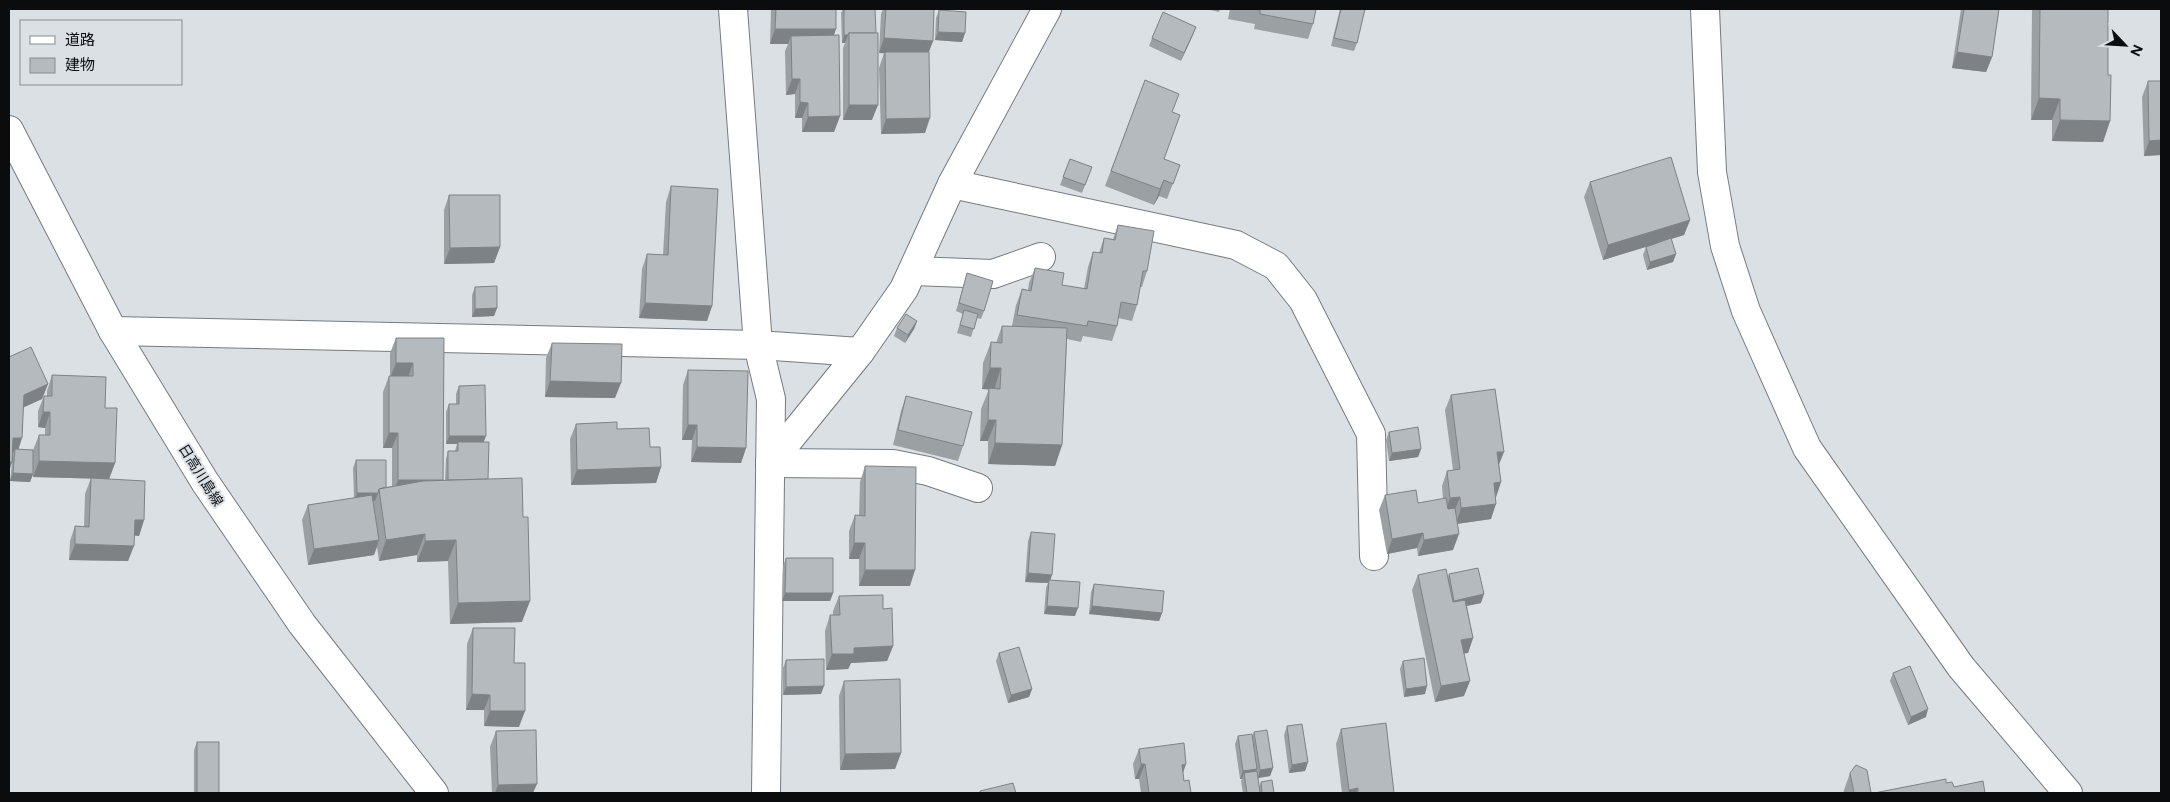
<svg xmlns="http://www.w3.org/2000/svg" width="2170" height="802" viewBox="0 0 2170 802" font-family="Figtree,'Noto Sans JP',sans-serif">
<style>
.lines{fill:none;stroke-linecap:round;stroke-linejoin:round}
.minor-casing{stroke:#767b7f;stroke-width:30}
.major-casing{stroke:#767b7f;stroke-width:30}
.minor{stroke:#fff;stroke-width:28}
.major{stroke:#fff;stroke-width:28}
.wall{fill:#9ba0a3}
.shaded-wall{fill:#7e8285}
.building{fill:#b4babe;stroke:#7e8285}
.labels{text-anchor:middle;stroke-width:4;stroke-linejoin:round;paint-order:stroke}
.street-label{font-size:14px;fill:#0a0c0e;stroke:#dae0e4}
</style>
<rect width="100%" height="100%" fill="#dae0e4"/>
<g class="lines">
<defs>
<g id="minor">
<polyline points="733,9 758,345 771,399 766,793"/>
<polyline points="1705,9 1712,172 1725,246 1746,311 1807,448 1961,667 2068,793"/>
<polyline points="952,184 1236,245 1276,266 1303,300 1371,434 1374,556"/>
<polyline points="913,271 993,274 1041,257"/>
<polyline points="113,331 758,345 860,352"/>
<polyline points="770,463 860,352 904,289 952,184 1047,9"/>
<polyline points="770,463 893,464 928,471 978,488"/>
</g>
<polyline id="major" points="9,130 113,331 205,482 302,624 434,793"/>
</defs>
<use href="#minor" class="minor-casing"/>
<use href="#major" class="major-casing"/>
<use href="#minor" class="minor"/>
<use href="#major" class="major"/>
</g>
<g class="wall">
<polygon points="771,9 836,9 834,35 840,116 834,132 802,132 802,118 795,118 795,94 786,95 785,51 788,44 770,44"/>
<polygon points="843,9 875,9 872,120 843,120 843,48 845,43 842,43 841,13"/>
<polygon points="883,9 934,9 933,41 929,52 925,133 881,134 879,68 884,53 879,53 881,14"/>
<polygon points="1206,9 1220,9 1219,12"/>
<polygon points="1230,9 1316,9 1313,24 1308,39 1254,29 1255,24 1228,19"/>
<polygon points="1340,9 1365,9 1357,43 1354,51 1331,46"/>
<polygon points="1961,9 1999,9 1992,57 1986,72 1952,68"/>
<polygon points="2032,9 2108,9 2108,75 2110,121 2103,142 2052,141 2052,120 2031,120"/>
<polygon points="939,10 965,33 962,42 935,40 936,18"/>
<polygon points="1196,27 1181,61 1149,46 1152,38"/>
<polygon points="1145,80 1172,112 1164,159 1180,165 1167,199 1159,196 1154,205 1105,186"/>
<polygon points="2148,81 2161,155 2144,156 2142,97"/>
<polygon points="1070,159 1092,167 1082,193 1060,185"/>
<polygon points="1590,182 1690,220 1684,235 1671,239 1676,254 1673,262 1647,270 1643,255 1646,247 1603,260 1584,197"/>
<polygon points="671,186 712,306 707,321 639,318 642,269 647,254 663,255 666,202"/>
<polygon points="449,195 500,247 494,263 444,264 444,210"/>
<polygon points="1118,225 1147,271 1142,287 1140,287 1137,305 1132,321 1118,318 1117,326 1112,341 1083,336 1081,342 1067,339 1062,445 1055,466 988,464 988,441 980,441 981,409 989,389 982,389 983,363 991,342 996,343 1002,326 1012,326 1016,305 1022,289 1028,290 1029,283 1035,268 1062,285 1084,289 1088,267 1093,252 1099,253 1104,238 1113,239"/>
<polygon points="967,273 984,311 981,319 977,318 971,337 957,333 963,314 956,311"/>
<polygon points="475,287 497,308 494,316 472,317 472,295"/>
<polygon points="917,321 914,329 905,343 894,336 897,328"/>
<polygon points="396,338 444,338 443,481 445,480 446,459 448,451 455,451 457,444 446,444 446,412 449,404 456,404 456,394 459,386 483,442 488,479 522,622 450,624 448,561 417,562 417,555 379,561 377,547 374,555 308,565 302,520 308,505 354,498 353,468 356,460 386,487 392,486 392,448 383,448 383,392 389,376 390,376 390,353"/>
<polygon points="552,343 615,398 545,397 546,358"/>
<polygon points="9,357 48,384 42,399 23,407 22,438 18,449 33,450 39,435 45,435 45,428 38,427 38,411 44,396 47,396 47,391 52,375 105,408 115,463 109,479 33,477 33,452 33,474 30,482 10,481 12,463 9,471"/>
<polygon points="688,370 746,448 741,463 691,462 692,440 682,440 683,385"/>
<polygon points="1451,395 1499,464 1501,482 1496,497 1491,519 1457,524 1453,550 1418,556 1417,548 1387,554 1379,510 1385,495 1418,503 1443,499 1442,486 1447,471 1453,470 1445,410"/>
<polygon points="906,396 963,446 958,461 893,445 901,411"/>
<polygon points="576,424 617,429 661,467 656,483 571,485 570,439"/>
<polygon points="1389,432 1421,449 1418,457 1389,461 1386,440"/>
<polygon points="865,466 910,586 859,586 859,559 849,559 849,531 855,515 859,516 860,482"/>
<polygon points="91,478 144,520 139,536 134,535 128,561 69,560 70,541 75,526 84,526 85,494"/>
<polygon points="1031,532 1050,580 1075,616 1044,614 1046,588 1048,583 1025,582 1028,541"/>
<polygon points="786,558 833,593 830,601 782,601 783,566"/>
<polygon points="1449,574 1481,603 1467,606 1473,638 1468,653 1464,653 1464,696 1435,702 1412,590 1418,575 1448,577"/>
<polygon points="1094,584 1162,613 1159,621 1089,614 1091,592"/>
<polygon points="839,596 883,609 893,646 887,661 851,663 848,669 826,670 825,631 830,615 833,615 833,611"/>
<polygon points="473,628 514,663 519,727 484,726 484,710 466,710 467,644"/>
<polygon points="999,653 1032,689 1029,697 1008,703 996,661"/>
<polygon points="786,660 821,694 783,695 783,668"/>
<polygon points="1403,661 1425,694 1404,697 1400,669"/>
<polygon points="1893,673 1926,717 1908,725 1890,681"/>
<polygon points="844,681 901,753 895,769 840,770 839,696"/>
<polygon points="1287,726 1308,762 1305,771 1289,773 1284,735"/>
<polygon points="1341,729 1394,793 1342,793 1336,744"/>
<polygon points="496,731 533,793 492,793 490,747"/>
<polygon points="1254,732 1273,768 1270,776 1258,778 1259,787 1261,782 1274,793 1243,793 1241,781 1242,779 1240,779 1235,744 1238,736 1252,737"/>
<polygon points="197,742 219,793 194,793 194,750"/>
<polygon points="1139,749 1183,774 1184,781 1191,793 1141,793 1139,779 1135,779 1133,764"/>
<polygon points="1850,773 1871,793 1843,793"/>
</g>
<g class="shaded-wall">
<polygon points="1196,27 1193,35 1181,61 1184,53"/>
<polygon points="775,29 836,29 831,44 791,36 788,44 770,44"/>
<polygon points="938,32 965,33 962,42 935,40"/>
<polygon points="844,35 848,35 845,43 842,43"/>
<polygon points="884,38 933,41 927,56 879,53"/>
<polygon points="1957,52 1992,57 1986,72 1952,68"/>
<polygon points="792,79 800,79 795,94 786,95"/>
<polygon points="2039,98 2060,99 2052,120 2031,120"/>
<polygon points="800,102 808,103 802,118 795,118"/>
<polygon points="849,105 878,105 872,120 843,120"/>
<polygon points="840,116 834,132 802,132 808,117"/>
<polygon points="930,118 925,133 881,134 886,119"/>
<polygon points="2060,120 2110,121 2103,142 2052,141"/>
<polygon points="2161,140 2161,155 2144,156 2149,141"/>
<polygon points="1164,180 1159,196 1154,205 1160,189"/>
<polygon points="1690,220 1684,235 1603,260 1608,245"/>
<polygon points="500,247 494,263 444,264 450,248"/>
<polygon points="1676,254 1673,262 1647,270 1650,262"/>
<polygon points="645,303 712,306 707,321 639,318"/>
<polygon points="497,308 494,316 472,317 475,309"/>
<polygon points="917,321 914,329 905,343 908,335"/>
<polygon points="396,363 413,363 408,378 390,378"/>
<polygon points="990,368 1001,368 994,390 982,389"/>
<polygon points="550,381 621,383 615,398 545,397"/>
<polygon points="48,384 42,399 18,410 24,395"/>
<polygon points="43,412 50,412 45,428 38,427"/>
<polygon points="988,420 996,420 988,441 980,441"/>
<polygon points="688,425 697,425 692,440 682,440"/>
<polygon points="389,433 398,433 392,448 383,448"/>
<polygon points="449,436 486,436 483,444 458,442 457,444 446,444"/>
<polygon points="13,438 22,438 17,454 15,449 13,453 9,453"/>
<polygon points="995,443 1062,445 1055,466 988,464"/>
<polygon points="697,447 746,448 741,463 691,462"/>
<polygon points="1421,449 1418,457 1389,461 1392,453"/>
<polygon points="1497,452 1504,452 1498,467"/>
<polygon points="39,461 115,463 109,479 33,477"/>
<polygon points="9,462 12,462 9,471"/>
<polygon points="661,467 656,483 571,485 577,470"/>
<polygon points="13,473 33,474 30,482 10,481"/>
<polygon points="398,480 443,480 438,495 392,495"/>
<polygon points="1501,482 1496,497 1494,483"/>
<polygon points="357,493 378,493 375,501 354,501"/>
<polygon points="1460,497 1454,512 1445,513 1450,498"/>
<polygon points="1496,504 1491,519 1456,524 1461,508"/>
<polygon points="135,520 144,520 139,536 129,535"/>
<polygon points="1423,533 1417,548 1387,554 1392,539"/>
<polygon points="425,534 417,555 379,561 386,540"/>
<polygon points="1459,534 1453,550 1418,556 1424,540"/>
<polygon points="379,540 374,555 308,565 314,549"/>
<polygon points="456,540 448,561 417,562 425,541"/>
<polygon points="854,543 865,543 859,559 849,559"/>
<polygon points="75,544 134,546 128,561 69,560"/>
<polygon points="865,570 915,570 910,586 859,586"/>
<polygon points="1028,573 1052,575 1049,584 1049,580 1048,583 1025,582"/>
<polygon points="785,593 833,593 830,601 782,601"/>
<polygon points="1484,594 1481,603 1451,609 1454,601"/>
<polygon points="530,601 522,622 450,624 458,603"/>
<polygon points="1047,606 1078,608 1075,616 1044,614"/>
<polygon points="1092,606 1162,613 1159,621 1089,614"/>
<polygon points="1473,638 1468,653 1455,655 1461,640"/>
<polygon points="893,646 887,661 851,663 848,669 826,670 832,654 854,648"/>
<polygon points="1470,681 1464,696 1435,702 1441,686"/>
<polygon points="824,686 821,694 783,695 786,687"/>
<polygon points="1427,686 1425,694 1404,697 1406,689"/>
<polygon points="1032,689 1029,697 1008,703 1011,695"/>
<polygon points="472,694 490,695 484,710 466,710"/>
<polygon points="1928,709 1926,717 1908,725 1911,717"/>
<polygon points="490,711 525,711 519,727 484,726"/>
<polygon points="901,753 895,769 840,770 845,754"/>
<polygon points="1308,762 1305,771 1289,773 1292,765"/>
<polygon points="1141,764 1145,764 1139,779 1135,779"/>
<polygon points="1186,764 1181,779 1182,765"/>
<polygon points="1273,768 1270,776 1258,778 1260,770"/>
<polygon points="1257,769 1254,777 1244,773 1242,779 1240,779 1243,771"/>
<polygon points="537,784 533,793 495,793 498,785"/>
<polygon points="1358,788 1356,793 1348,793 1349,790"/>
</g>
<g class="building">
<polygon points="776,9 836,9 836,29 775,29"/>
<polygon points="844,9 875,9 876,33 849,33 848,35 844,35"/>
<polygon points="886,9 934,9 933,41 884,38"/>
<polygon points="1260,9 1316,9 1313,24 1260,14"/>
<polygon points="1341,9 1365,9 1357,43 1334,38"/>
<polygon points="1964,9 1999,9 1992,57 1957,52"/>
<polygon points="2040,9 2108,9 2108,75 2111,75 2110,121 2060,120 2060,99 2039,98"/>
<polygon points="939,10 966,12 965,33 938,32"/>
<polygon points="1163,12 1196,27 1184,53 1152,38"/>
<rect x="849" y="33" width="29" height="72"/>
<polygon points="839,35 840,116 808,117 808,103 800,102 800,79 792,79 791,36"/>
<polygon points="885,52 929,52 930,118 886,119"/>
<polygon points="1145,80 1179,94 1172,112 1180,115 1164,159 1180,165 1173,184 1164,180 1160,189 1111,171"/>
<polygon points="2148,81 2161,81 2161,140 2149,141"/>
<polygon points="1671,157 1690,220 1608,245 1590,182"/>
<polygon points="1070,159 1092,167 1085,185 1063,177"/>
<polygon points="671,186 718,189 712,306 645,303 647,254 668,255"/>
<polygon points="449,195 500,195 500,247 450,248"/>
<polygon points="1118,225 1154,231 1147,271 1143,271 1137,305 1121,302 1117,326 1088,321 1087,326 1017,315 1022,289 1031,291 1035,268 1064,273 1062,285 1087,289 1093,252 1102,253 1104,238 1115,240"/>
<polygon points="1671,238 1676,254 1650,262 1646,247"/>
<polygon points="967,273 993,281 984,311 959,303"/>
<polygon points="497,286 497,308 475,309 475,287"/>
<polygon points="964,310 978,314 974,329 960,325"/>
<polygon points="906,314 917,321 908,335 897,328"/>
<polygon points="1002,326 1067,328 1062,445 995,443 996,420 988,420 989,388 1000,389 1001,368 990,368 991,342 1002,343"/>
<polygon points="396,338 444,338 443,480 398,480 398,433 389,433 389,376 413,376 413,363 396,363"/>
<polygon points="552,343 622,344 621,383 550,381"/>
<polygon points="31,347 48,384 24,395 22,438 13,438 12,462 9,462 9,357"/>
<polygon points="688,370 748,371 746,448 697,447 697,425 688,425"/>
<polygon points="52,375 106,377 105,408 117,408 115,463 39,461 39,435 50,435 50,412 43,412 44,396 52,396"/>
<polygon points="485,385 486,436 449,436 449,404 459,404 459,386"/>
<polygon points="1495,389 1504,452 1497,452 1501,482 1494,483 1496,504 1461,508 1460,497 1450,498 1447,471 1460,469 1451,395"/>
<polygon points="906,396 972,412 963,446 898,430"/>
<polygon points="617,422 617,429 649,428 650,447 660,447 661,467 577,470 576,424"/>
<polygon points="1418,427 1421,449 1392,453 1389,432"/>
<polygon points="458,442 489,442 488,479 448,480 448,451 458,451"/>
<polygon points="15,449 33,450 33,474 13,473"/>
<polygon points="356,460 386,460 386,487 379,489 378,493 357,493"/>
<polygon points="865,466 916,467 915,570 865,570 865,543 854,543 855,515 865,516"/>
<polygon points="91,478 145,481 144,520 135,520 134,546 75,544 75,526 89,527"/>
<polygon points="522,478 523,517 528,517 530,601 458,603 456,540 425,541 425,534 386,540 379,489 423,481"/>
<polygon points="1416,490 1418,503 1446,498 1448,509 1455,508 1459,534 1424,540 1423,533 1392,539 1385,495"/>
<polygon points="372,495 379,540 314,549 308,505"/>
<polygon points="1031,532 1055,534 1052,575 1028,573"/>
<polygon points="786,558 833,558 833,593 785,593"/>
<polygon points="1478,568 1484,594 1454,601 1449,574"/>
<polygon points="1446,569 1453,602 1465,600 1473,638 1461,640 1470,681 1441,686 1418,575"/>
<polygon points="1049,580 1080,582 1078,608 1047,606"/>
<polygon points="1094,584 1164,591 1162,613 1092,606"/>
<polygon points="883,595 883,609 892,608 893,646 854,648 854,654 832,654 830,615 840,615 839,596"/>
<polygon points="473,628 515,628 514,663 525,663 525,711 490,711 490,695 472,694"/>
<polygon points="1019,647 1032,689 1011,695 999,653"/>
<polygon points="1424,658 1427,686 1406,689 1403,661"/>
<polygon points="824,659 824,686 786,687 786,660"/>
<polygon points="1910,666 1928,709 1911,717 1893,673"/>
<polygon points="900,679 901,753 845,754 844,681"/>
<polygon points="1386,723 1394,793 1358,793 1358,788 1349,790 1341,729"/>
<polygon points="1302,724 1308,762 1292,765 1287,726"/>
<polygon points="536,730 537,784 498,785 496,731"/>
<polygon points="1267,730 1273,768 1260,770 1254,732"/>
<polygon points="1252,734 1257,769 1243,771 1238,736"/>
<rect x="197" y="742" width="22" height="51"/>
<polygon points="1184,743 1186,764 1182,765 1184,781 1189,780 1191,793 1149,793 1145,764 1141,764 1139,749"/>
<polygon points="1856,765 1867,770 1871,793 1854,793 1850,773"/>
<polygon points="1257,771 1260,793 1247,793 1244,773"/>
<polygon points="1946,779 1946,783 1952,782 1954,787 1983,781 1985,793 1874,793"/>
<polygon points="1272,780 1274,793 1262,793 1261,782"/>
<polygon points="1013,783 1016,793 980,793 980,791"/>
</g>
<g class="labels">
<g class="street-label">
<text transform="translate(201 475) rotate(58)" y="5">日高川島線</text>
</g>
</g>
<rect width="2170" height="802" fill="none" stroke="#0a0c0e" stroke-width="20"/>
<rect x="20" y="20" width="162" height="65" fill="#dae0e4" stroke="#878b8e"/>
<rect x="30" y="36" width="25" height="8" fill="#ffffff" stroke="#878b8e"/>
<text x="65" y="45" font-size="15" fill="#0a0c0e">道路</text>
<rect x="30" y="58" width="25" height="15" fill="#b4babe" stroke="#878b8e"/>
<text x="65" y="70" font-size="15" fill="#0a0c0e">建物</text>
<g transform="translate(2125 45) rotate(115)" stroke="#dae0e4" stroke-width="4" paint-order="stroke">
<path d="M0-4L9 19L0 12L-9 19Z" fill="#0a0c0e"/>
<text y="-8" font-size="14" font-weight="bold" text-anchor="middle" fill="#0a0c0e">N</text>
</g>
</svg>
